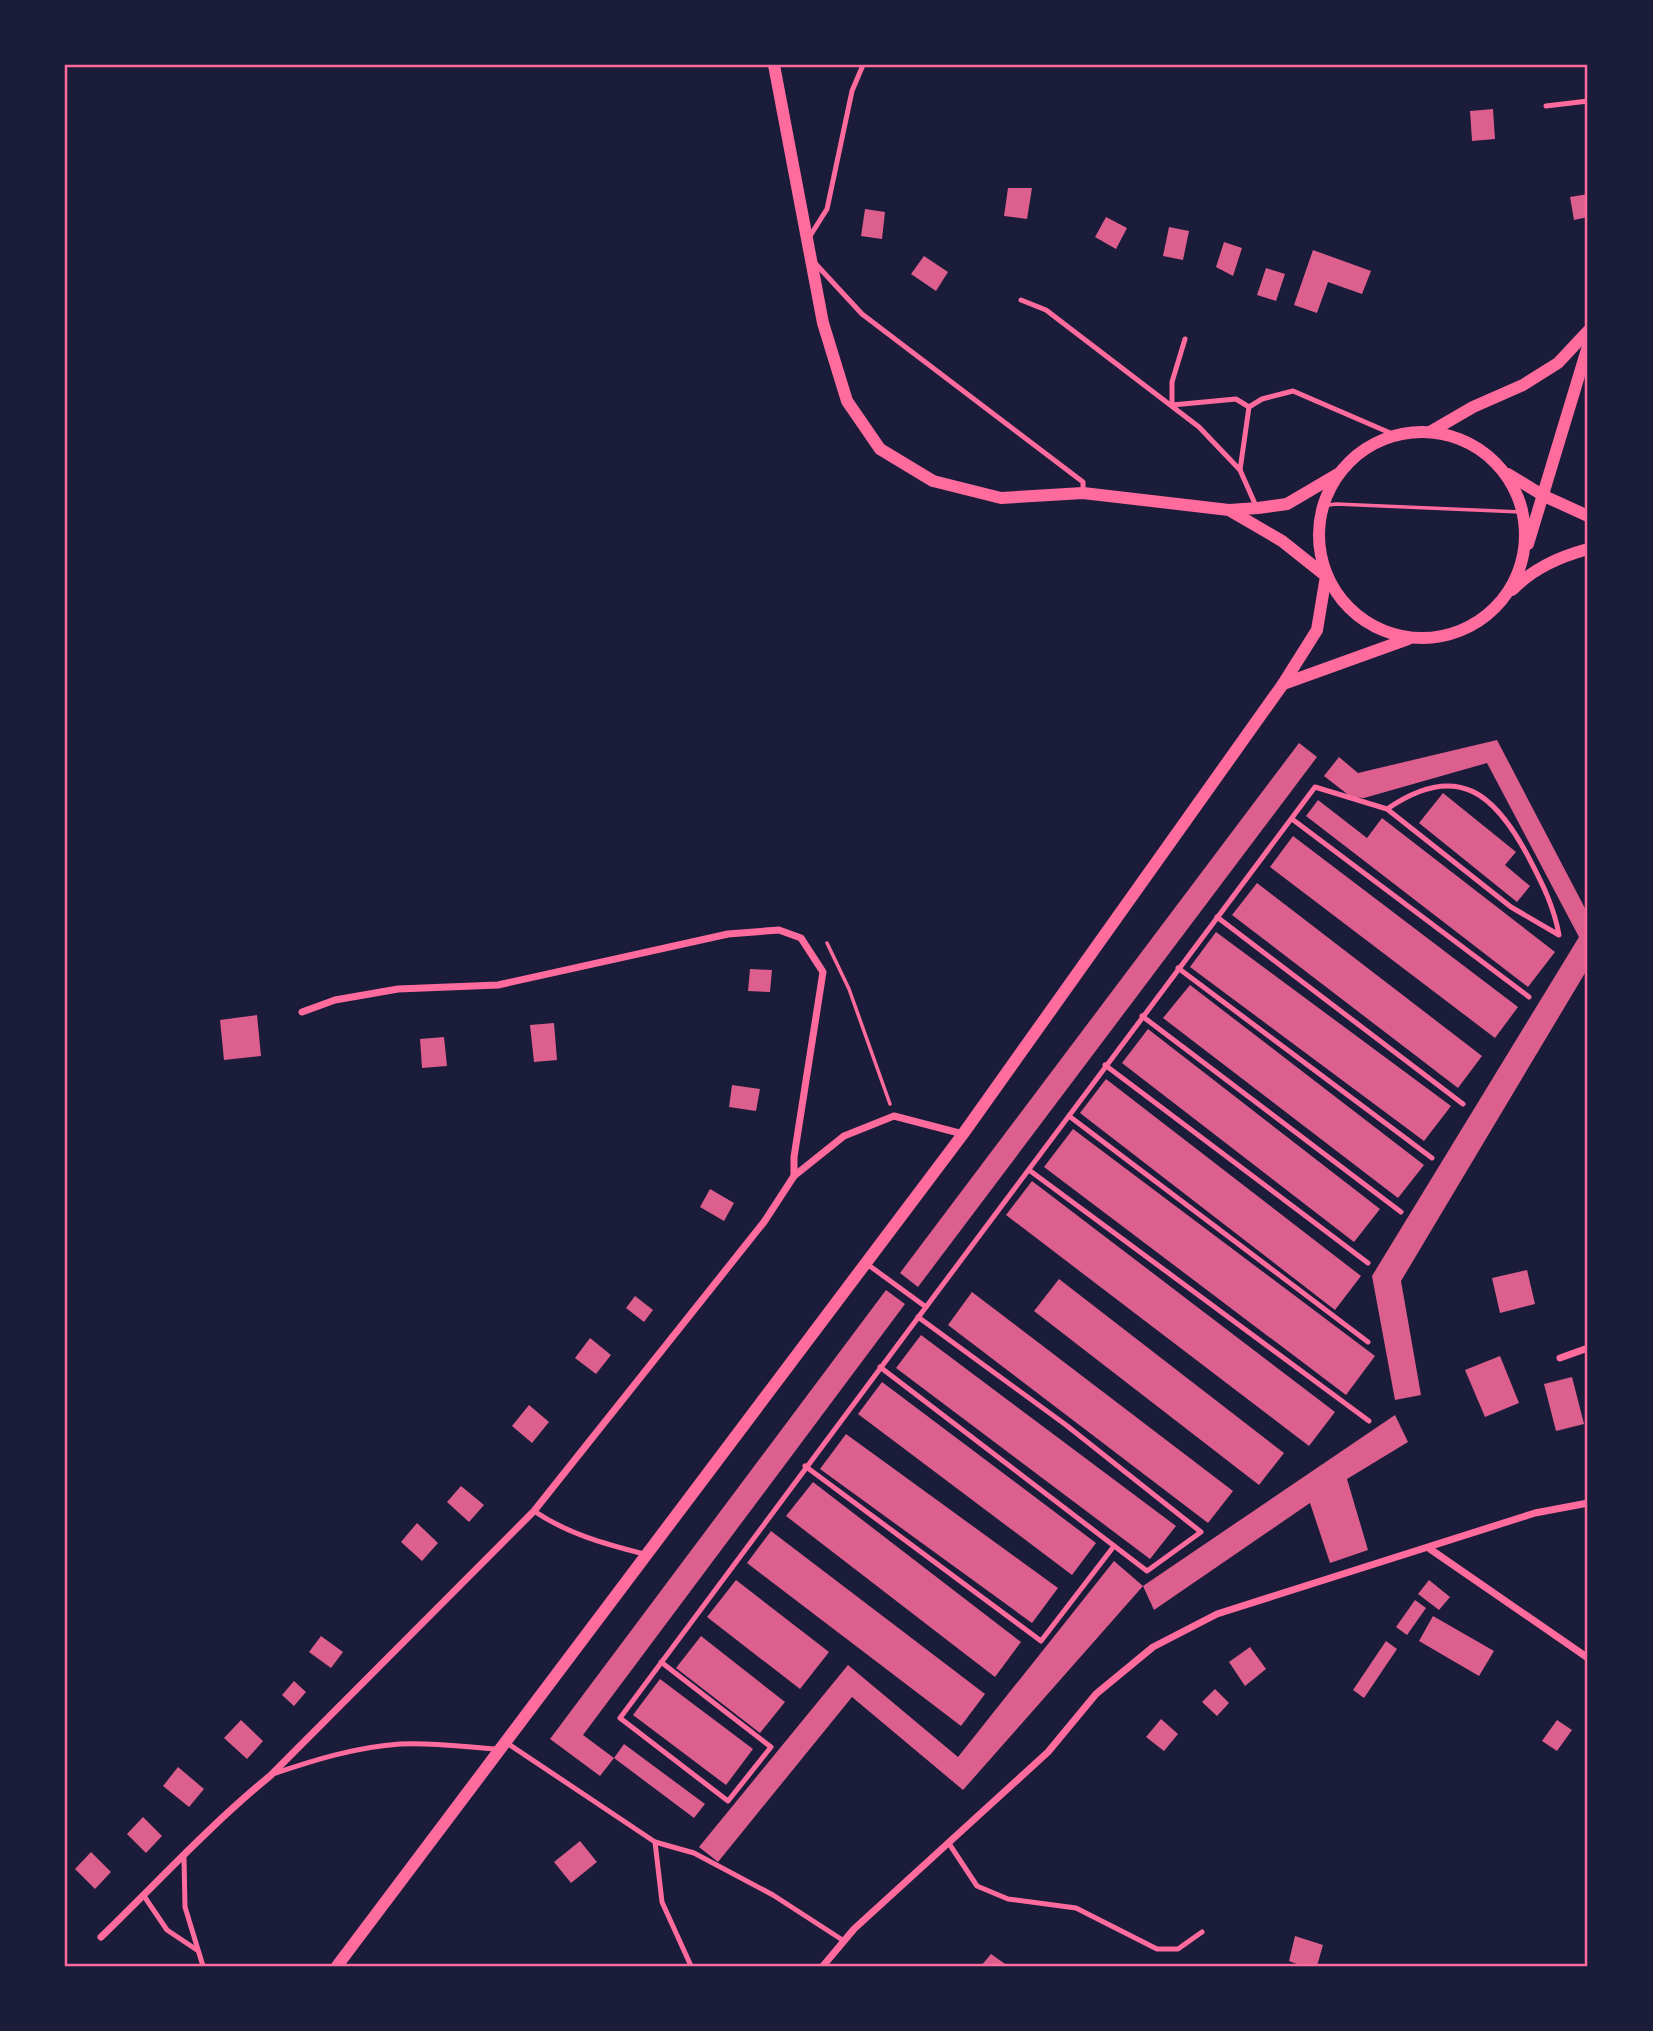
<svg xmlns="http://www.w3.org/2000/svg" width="1653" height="2031" viewBox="0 0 1653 2031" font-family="Inter,sans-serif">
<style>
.building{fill:#dd5f8e}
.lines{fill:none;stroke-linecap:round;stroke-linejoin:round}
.path{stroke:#ff6b9d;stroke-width:3.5}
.service{stroke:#ff6b9d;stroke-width:5}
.minor{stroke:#ff6b9d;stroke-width:7}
.tertiary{stroke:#ff6b9d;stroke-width:12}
.neatline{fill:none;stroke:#ff6b9d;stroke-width:2.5}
</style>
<rect width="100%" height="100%" fill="#1b1b3a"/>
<g class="building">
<polygon points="1493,109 1495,139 1472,141 1470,111"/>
<polygon points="1008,188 1032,188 1027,219 1004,216"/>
<polygon points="1588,194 1588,217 1574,220 1570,197"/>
<polygon points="865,209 885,212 882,239 861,236"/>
<polygon points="1106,217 1127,228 1116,249 1095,237"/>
<polygon points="1169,227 1189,231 1183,260 1163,256"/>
<polygon points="1224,242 1242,248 1233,276 1216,267"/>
<polygon points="1313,250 1371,271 1362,294 1328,282 1317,313 1294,305"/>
<polygon points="924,256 948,272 936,291 911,274"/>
<polygon points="1266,268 1285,274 1276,301 1257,295"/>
<polygon points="1497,740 1588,914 1588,968 1401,1281 1421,1395 1395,1400 1372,1276 1579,937 1487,763 1364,798 1351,797 1324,776 1339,757 1358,773"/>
<polygon points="1299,743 1317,757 918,1287 900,1273"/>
<polygon points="1443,793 1516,852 1505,865 1530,886 1517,902 1419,823"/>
<polygon points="1318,800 1367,838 1382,818 1555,952 1528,987 1306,816"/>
<polygon points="1293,836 1518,1007 1495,1038 1270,867"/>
<polygon points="1257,883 1482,1056 1458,1088 1232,915"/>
<polygon points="1216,932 1451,1106 1424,1141 1190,967"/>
<polygon points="750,969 772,970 770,992 748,991"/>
<polygon points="1190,985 1424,1165 1398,1198 1163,1018"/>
<polygon points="257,1015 261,1056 224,1060 220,1020"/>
<polygon points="554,1023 557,1060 534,1062 530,1025"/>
<polygon points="1148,1029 1380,1209 1354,1242 1122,1063"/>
<polygon points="444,1037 447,1066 422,1068 420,1039"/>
<polygon points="1106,1079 1361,1276 1335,1310 1080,1113"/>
<polygon points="732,1085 760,1089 756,1111 729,1107"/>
<polygon points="1073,1129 1375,1356 1346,1395 1044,1167"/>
<polygon points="1032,1181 1335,1412 1309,1446 1006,1215"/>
<polygon points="710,1189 734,1203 724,1221 700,1207"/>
<polygon points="1527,1270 1535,1304 1500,1313 1492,1278"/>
<polygon points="1059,1279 1284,1453 1259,1485 1034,1311"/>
<polygon points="886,1290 905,1304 583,1735 614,1758 600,1776 550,1739"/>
<polygon points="972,1292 1233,1491 1208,1523 948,1325"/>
<polygon points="635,1296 653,1310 644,1322 626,1308"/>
<polygon points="921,1335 1176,1526 1150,1559 896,1368"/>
<polygon points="590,1338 611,1355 596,1374 575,1358"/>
<polygon points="1500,1356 1519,1403 1485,1417 1465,1370"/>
<polygon points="1572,1377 1584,1424 1556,1431 1544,1384"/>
<polygon points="882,1382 1096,1543 1072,1575 858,1414"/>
<polygon points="529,1405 549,1422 532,1443 512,1426"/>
<polygon points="1395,1415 1408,1442 1347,1479 1368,1550 1330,1563 1310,1503 1154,1610 1143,1586"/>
<polygon points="846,1434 1058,1588 1032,1623 820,1469"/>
<polygon points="813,1482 1021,1642 995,1677 786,1516"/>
<polygon points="461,1486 484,1505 469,1522 447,1502"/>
<polygon points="417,1523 438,1543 422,1561 401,1542"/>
<polygon points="771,1531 985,1694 961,1726 747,1563"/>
<polygon points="1114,1561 1143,1586 963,1790 852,1697 718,1862 699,1847 848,1665 958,1757"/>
<polygon points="736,1580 829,1652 800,1689 707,1617"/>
<polygon points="1429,1580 1450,1597 1439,1610 1418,1594"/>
<polygon points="1415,1600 1426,1608 1407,1635 1396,1627"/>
<polygon points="1433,1616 1494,1651 1479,1676 1419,1641"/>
<polygon points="321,1636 343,1652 331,1668 309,1652"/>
<polygon points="701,1636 785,1702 760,1733 676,1668"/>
<polygon points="1386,1641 1397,1649 1364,1698 1353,1690"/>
<polygon points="1250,1647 1266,1669 1245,1686 1229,1662"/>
<polygon points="660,1679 753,1749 726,1785 633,1715"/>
<polygon points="294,1681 306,1692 294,1706 282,1695"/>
<polygon points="1215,1689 1229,1703 1217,1716 1202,1702"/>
<polygon points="1161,1719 1178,1734 1164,1751 1146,1737"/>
<polygon points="241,1720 263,1741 247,1759 224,1738"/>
<polygon points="1557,1720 1572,1730 1557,1751 1542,1741"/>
<polygon points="624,1744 705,1804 694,1818 614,1758"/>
<polygon points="178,1767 204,1789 189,1807 163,1786"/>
<polygon points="143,1817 162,1836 146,1853 127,1834"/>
<polygon points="580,1841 597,1862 571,1883 554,1862"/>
<polygon points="91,1852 111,1872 95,1889 75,1869"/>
<polygon points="1295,1936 1323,1945 1317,1966 1302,1966 1289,1961"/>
<polygon points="991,1954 1008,1966 981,1966"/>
</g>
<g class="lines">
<g class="path">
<polyline points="1322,506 1336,504 1521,512"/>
<polyline points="827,943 849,989 890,1104"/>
</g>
<g class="service">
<polyline points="1546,106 1588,101"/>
<polyline points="810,236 827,209 852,91 863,65"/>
<polyline points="813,261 862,314 1083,482 1083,493"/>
<polyline points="1021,300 1046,310 1199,427 1240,470 1256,506"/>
<polyline points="1185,339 1172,382 1172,405 1236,399 1249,407"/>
<polyline points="1240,470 1249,407 1262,399 1293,391 1395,435"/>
<polyline points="1292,819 1529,997"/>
<polyline points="1217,917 1463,1104"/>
<polyline points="1178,968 1432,1158"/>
<polyline points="1142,1016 1401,1212"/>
<polyline points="1105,1065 1368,1263"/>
<polyline points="1069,1116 1368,1342"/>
<polyline points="1029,1170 1369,1421"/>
<path d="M926,1307L1315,787L1387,809L1511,907L1559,935C1554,907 1543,885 1530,860C1496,794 1458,760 1387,809"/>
<polyline points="880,1367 1147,1571 1201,1532 1066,1425 918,1317"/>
<polyline points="805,1466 1041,1641 1114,1546"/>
<path d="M534,1511C568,1534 605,1544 644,1554"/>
<polyline points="661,1662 771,1747 728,1801 620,1718 926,1307 867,1264"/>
<polyline points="507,1743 655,1842 694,1853 773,1895 844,1941"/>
<path d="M273,1774C314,1760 356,1747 400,1744C432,1742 465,1747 497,1749"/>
<polyline points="655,1842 662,1902 691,1966"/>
<polyline points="948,1842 977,1886 1008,1899 1076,1908 1157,1949 1178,1949 1202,1932"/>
<polyline points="184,1858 185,1907 203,1966"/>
<polyline points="144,1896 167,1930 197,1950"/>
</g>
<g class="minor">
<polyline points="794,1176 844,1136 894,1116 963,1134"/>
<polyline points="1560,1358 1588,1348"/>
<polyline points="1430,1549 1588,1658"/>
<path d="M101,1937C157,1883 210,1825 270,1776L534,1511L764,1222L794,1176V1157L823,972L801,938L779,930L728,934L498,985L398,989L335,1000L302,1012"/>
<polyline points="823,1966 854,1929 1048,1752 1096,1694 1153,1647 1217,1614 1535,1513 1588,1503"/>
</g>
<g class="tertiary">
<polyline points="774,65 823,323 847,401 880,449 933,481 1001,498 1083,493 1229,510 1258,508 1287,504 1338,474"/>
<circle cx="1422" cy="535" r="103"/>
<polyline points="1430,432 1473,407 1523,385 1558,363 1588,331"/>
<polyline points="1508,474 1544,496 1588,516"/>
<polyline points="1528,544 1588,346"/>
<path d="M1512,590C1534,568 1559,557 1588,549"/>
<polyline points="1283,684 1408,639"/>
<polyline points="337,1966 963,1134 1283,684 1317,630 1326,576 1282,541 1229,510"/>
</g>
</g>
<rect width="1653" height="2031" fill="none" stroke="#1b1b3a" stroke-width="133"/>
<rect x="66" y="66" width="1520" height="1899" class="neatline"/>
</svg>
